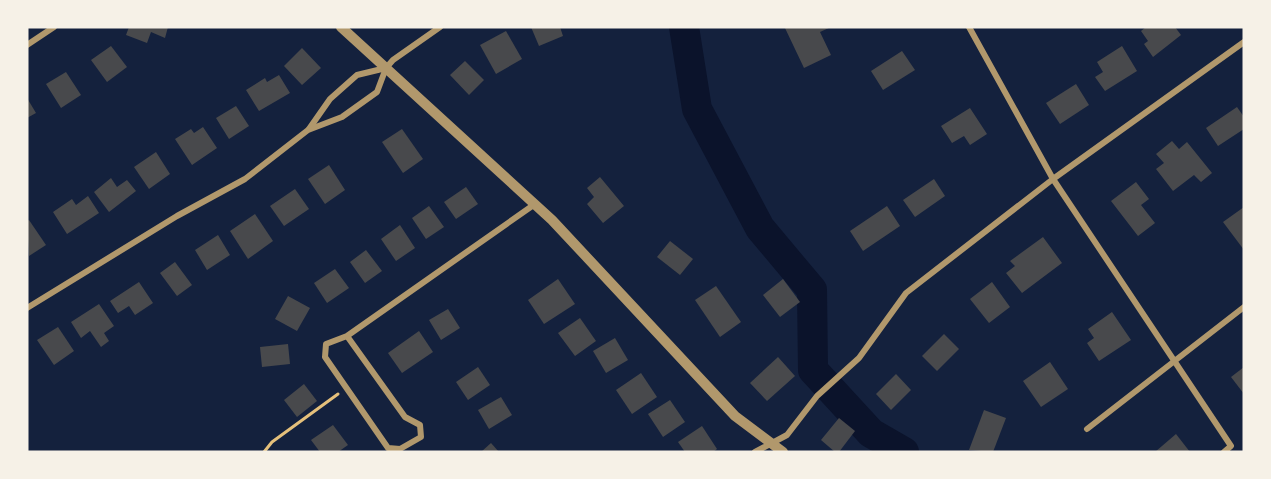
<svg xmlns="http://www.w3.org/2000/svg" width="1271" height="479" viewBox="0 0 1271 479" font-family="'Archivo Narrow',sans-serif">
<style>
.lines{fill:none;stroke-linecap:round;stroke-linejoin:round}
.river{stroke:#0b132b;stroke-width:30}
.building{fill:#48494c}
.path{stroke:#e5c07b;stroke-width:3}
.minor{stroke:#b1986c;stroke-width:6}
.tertiary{stroke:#b1986c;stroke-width:10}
</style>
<rect width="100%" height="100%" fill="#14213d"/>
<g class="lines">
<polyline class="river" points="684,27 697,109 760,228 812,290 813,370 871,433 904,452"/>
</g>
<g class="building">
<polygon points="129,27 168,27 165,38 151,32 147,43 126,35"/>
<polygon points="531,27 560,27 563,36 539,46"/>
<polygon points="788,27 831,27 820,32 831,55 804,68 785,28"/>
<polygon points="1146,27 1175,27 1181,35 1153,57 1144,44 1148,41 1141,31"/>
<polygon points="506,31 522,59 496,74 480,45"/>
<polygon points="111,46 127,67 107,82 91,60"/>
<polygon points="1122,46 1137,71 1105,91 1095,77 1103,72 1097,62"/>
<polygon points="302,48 321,68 302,85 284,66"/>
<polygon points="902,51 915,70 883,90 871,71"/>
<polygon points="465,61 484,80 469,95 450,75"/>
<polygon points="66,72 81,95 61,108 46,84"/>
<polygon points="279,75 290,93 259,111 246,90 265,78 267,82"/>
<polygon points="1076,84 1089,105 1060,124 1046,103"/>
<polygon points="27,98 36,113 27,118"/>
<polygon points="236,106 249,126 229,139 216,118"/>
<polygon points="1237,107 1244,117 1244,129 1218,146 1206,128"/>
<polygon points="970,108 987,134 970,145 964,136 952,143 941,126"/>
<polygon points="203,127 217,148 192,165 175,139 191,129 194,133"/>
<polygon points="402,129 423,159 403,173 382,142"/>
<polygon points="1172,141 1179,149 1187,142 1212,173 1201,182 1194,175 1173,191 1156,169 1164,163 1156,154"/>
<polygon points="156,152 170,174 149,189 134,167"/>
<polygon points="329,165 345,190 325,204 308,179"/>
<polygon points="600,177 624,206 603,223 587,204 594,197 587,188"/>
<polygon points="111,178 117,187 127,180 136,191 109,212 94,192"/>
<polygon points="934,179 945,196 915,217 903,200"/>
<polygon points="1136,182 1149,199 1141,205 1155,223 1138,236 1111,201"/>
<polygon points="466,187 478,204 456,219 444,202"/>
<polygon points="295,189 309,209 284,226 270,206"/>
<polygon points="88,196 99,213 67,234 53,212 72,199 76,205"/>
<polygon points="429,206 444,227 426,239 412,218"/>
<polygon points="887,206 900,226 863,251 850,231"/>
<polygon points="1244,207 1244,250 1223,222"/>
<polygon points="255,214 273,241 248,259 230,231"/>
<polygon points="29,220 46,245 29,256 27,221"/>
<polygon points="400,225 415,248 396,261 381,239"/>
<polygon points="218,235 230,255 207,270 195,250"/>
<polygon points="1043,237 1062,263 1022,293 1006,273 1015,266 1010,261"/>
<polygon points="670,241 693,259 680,275 657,257"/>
<polygon points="366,250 382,271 365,283 350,262"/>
<polygon points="175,262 192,285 177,296 160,273"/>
<polygon points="335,269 349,288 327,303 314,283"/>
<polygon points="558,279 575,304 544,324 528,300"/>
<polygon points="783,279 800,302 780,317 763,295"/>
<polygon points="139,282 153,303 135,315 129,306 118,313 110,301"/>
<polygon points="992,282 1010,307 989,323 970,299"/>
<polygon points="716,286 741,322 720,337 695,300"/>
<polygon points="288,296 310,308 297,331 275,319"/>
<polygon points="99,304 114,326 104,333 109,341 101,347 90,331 81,338 71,322"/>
<polygon points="448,309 460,328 441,340 429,320"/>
<polygon points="1112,312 1131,340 1099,361 1087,343 1094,338 1088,329"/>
<polygon points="580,318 596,341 575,356 558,333"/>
<polygon points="58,327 74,351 54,365 37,340"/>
<polygon points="419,331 433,352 402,373 388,353"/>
<polygon points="944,334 959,349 937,371 922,356"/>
<polygon points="615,338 628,360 606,373 593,351"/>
<polygon points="288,344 290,364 262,367 260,347"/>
<polygon points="778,357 795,376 767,401 750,383"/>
<polygon points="1050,362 1068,389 1041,407 1023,381"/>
<polygon points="478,367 490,385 468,400 456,382"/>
<polygon points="1244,367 1244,394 1231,377"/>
<polygon points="641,373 657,397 632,414 616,390"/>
<polygon points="896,374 911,390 891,410 876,394"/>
<polygon points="304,384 317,401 297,417 284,400"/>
<polygon points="501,397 512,415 489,429 478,410"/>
<polygon points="670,400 685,422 663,437 648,414"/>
<polygon points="984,410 1006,418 993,452 969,450"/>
<polygon points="839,418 855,431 839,452 835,452 821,440"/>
<polygon points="333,425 348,445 338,452 320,452 311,440"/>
<polygon points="702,426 717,449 713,452 685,452 678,442"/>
<polygon points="1176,434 1190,452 1155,452"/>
<polygon points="491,443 499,452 481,452"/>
</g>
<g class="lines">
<polyline class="path" points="264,452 272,442 338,394"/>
<g class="minor">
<polyline points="969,27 1053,179 1231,446 1224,452"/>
<polyline points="27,45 54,27"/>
<polyline points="309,129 330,99 357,75 386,68"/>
<polyline points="27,308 177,216 245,179 308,130 342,117 377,92 386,68 393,60 440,27"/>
<polyline points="347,336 405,417 420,425 421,437 400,449 388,448 325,357 326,344 347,336 535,204"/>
<polyline points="1087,429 1244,307"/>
<polyline points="755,452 787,435 817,396 859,358 906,293 1053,179 1244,42"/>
</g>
<polyline class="tertiary" points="341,27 552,220 735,416 783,452"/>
</g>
<rect width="1271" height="479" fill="none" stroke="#f6f1e7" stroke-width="57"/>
</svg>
